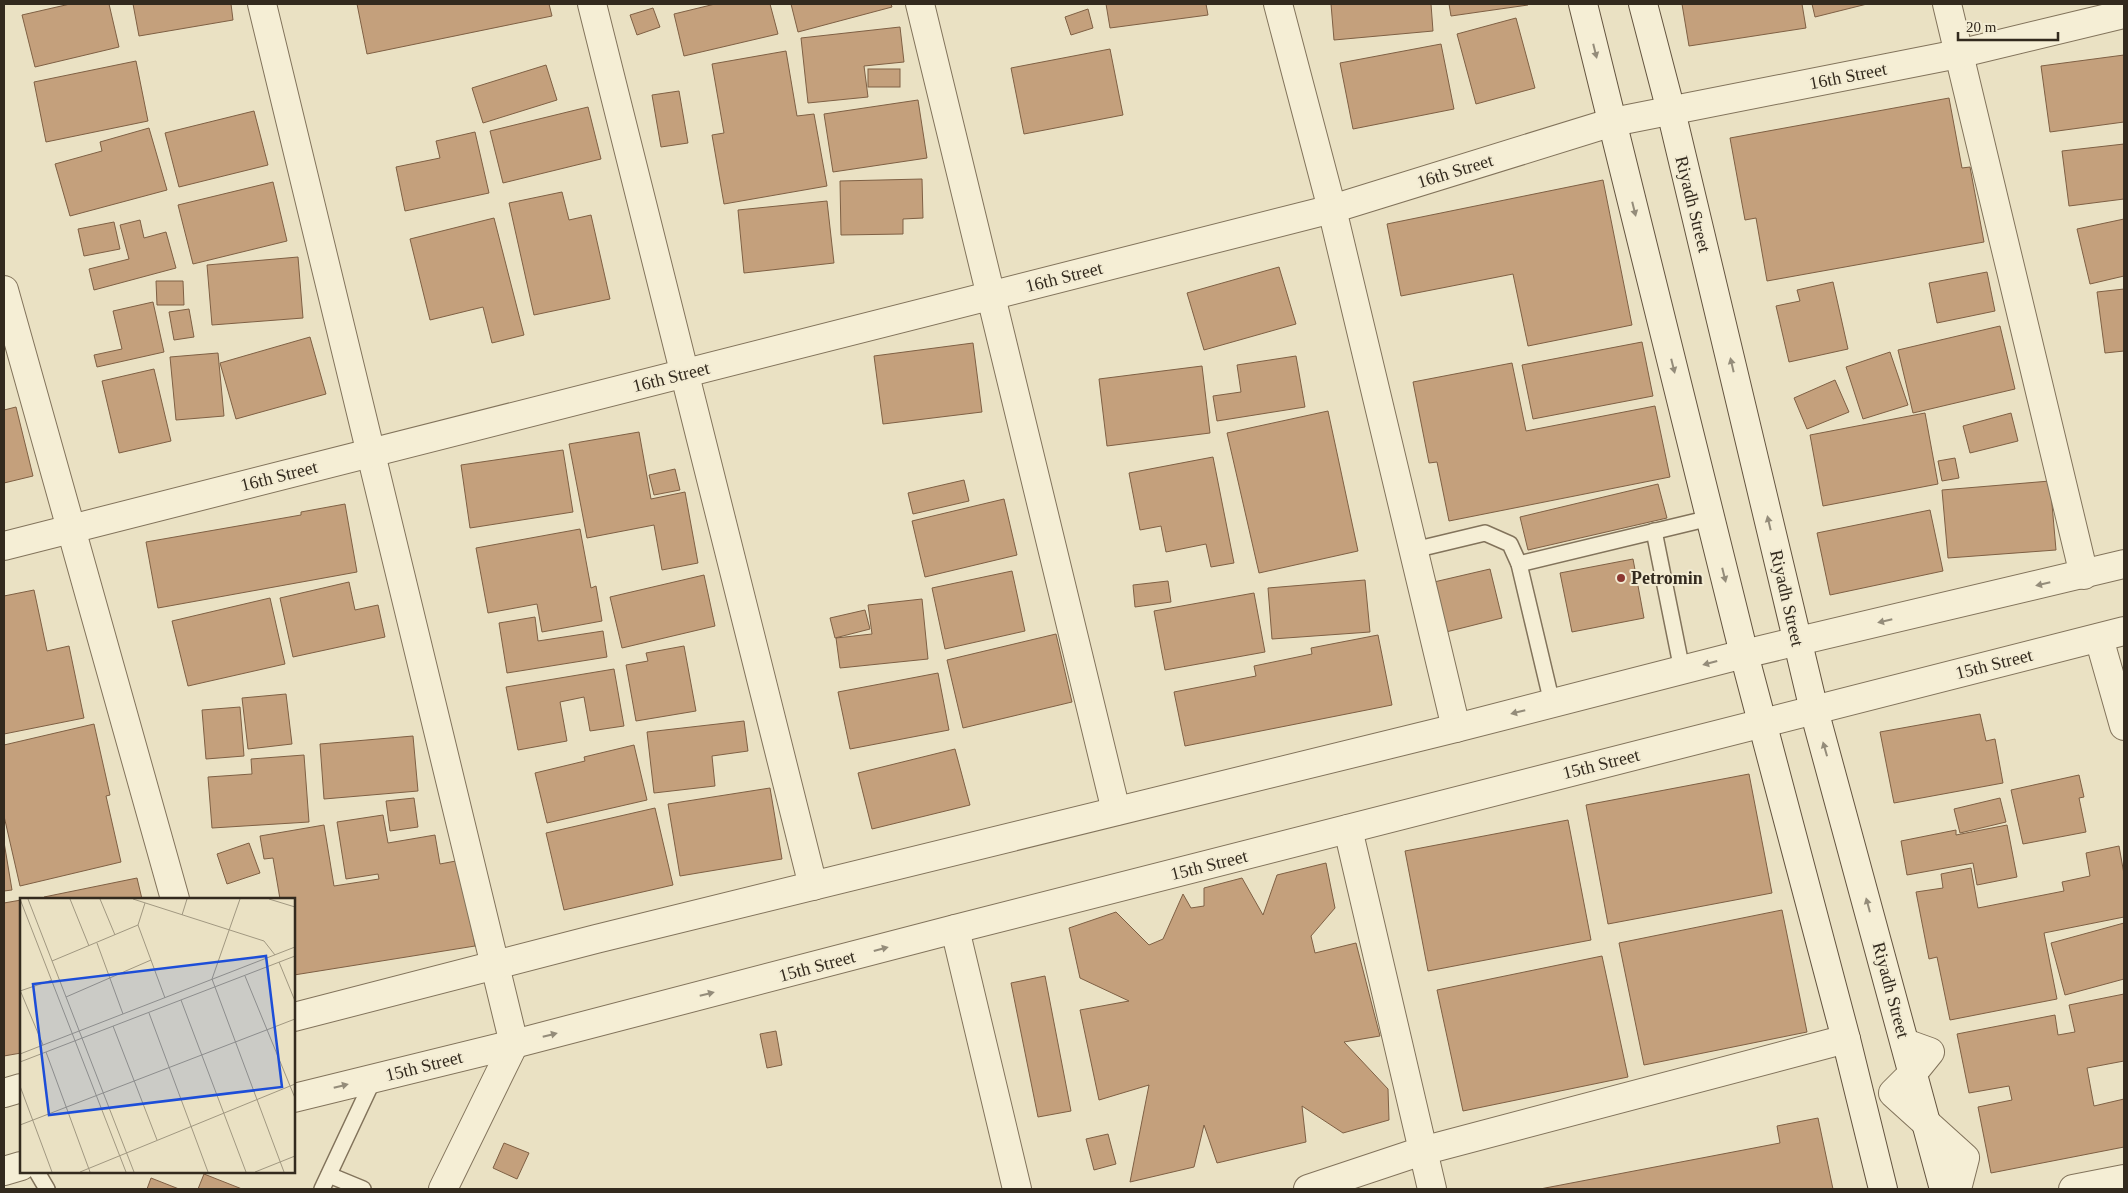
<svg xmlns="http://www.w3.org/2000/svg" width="2128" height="1193" viewBox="0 0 2128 1193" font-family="Georgia,serif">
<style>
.building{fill:#c4a07c;stroke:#7f6044}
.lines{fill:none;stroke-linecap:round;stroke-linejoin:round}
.service-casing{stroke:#82735b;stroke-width:18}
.minor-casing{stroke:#82735b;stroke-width:30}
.secondary-casing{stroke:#64543f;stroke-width:30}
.service{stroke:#f5eed5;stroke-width:15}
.minor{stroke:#f5eed5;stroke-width:28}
.secondary{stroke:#f5eed5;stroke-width:28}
.oneway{fill:#948c7a}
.poi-dot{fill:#8c3731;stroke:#f2ebd2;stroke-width:2}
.labels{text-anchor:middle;stroke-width:4;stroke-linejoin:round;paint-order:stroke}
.street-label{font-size:18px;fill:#332a1e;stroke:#f2ebd2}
.poi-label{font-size:18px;font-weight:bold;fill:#332a1e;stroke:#f2ebd2;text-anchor:start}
.inset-road{fill:none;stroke:#a19881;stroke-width:1}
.view{fill:#1d4ed8;fill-opacity:0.15;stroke:#1d4ed8;stroke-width:2.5}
.inset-edge{fill:none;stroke:#332a1e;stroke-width:2.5}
</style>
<rect width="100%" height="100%" fill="#eae1c3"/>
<g class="building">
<polygon points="70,4 109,4 119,47 35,67 22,15"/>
<polygon points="133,4 231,4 233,20 139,36"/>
<polygon points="357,4 549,4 552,16 367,54"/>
<polygon points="715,4 770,4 778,34 684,56 674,14"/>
<polygon points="791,4 891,4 892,7 798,32"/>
<polygon points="1106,4 1206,4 1208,15 1110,28"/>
<polygon points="1331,4 1431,4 1433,31 1334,40"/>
<polygon points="1449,4 1528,4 1528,5 1451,16"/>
<polygon points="1682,4 1802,4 1806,28 1689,46"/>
<polygon points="1812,4 1867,4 1815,17"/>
<polygon points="653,8 660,27 637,35 630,15"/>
<polygon points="1088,9 1093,28 1071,35 1065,17"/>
<polygon points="1516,18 1535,88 1476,104 1457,34"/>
<polygon points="900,27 904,62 864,66 868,97 808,103 801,38"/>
<polygon points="1441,44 1454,109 1353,129 1340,63"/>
<polygon points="1110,49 1123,115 1024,134 1011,68"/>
<polygon points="786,51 797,116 814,114 827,186 724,204 712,135 724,133 712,64"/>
<polygon points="2124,55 2124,122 2050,132 2041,66"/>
<polygon points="136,61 148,121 46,142 34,82"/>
<polygon points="546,65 557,100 483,123 472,88"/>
<rect x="868" y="69" width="32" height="18"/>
<polygon points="679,91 688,143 661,147 652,95"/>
<polygon points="1949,98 1962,168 1970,167 1984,242 1767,281 1756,218 1745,220 1730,138"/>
<polygon points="918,100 927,158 833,172 824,114"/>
<polygon points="588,107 601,159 503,183 490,131"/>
<polygon points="254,111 268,165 179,187 165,133"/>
<polygon points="149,128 167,190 70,216 55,164 102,151 100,142"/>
<polygon points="475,132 489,193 405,211 396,167 440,158 436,141"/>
<polygon points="2124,144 2124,199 2069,206 2062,151"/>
<polygon points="922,179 923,218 903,219 903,234 841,235 840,181"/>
<polygon points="1603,180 1632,325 1528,346 1513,274 1401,296 1387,224"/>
<polygon points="273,182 287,241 193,264 178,205"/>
<polygon points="562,192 569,220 591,215 610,299 534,315 509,203"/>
<polygon points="827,201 834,263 744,273 738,210"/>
<polygon points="494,218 524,335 492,343 483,307 430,320 410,239"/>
<polygon points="2124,219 2124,276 2090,284 2077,229"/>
<polygon points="140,220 144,238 166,232 176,268 94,290 89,269 129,259 120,225"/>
<polygon points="114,222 120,249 84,256 78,229"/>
<polygon points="298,257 303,318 212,325 207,265"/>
<polygon points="1279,267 1296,324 1204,350 1187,293"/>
<polygon points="1987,272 1995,311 1937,323 1929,283"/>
<polygon points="156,281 183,281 184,305 157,305"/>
<polygon points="1833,282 1848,349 1789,362 1776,306 1800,301 1797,290"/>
<polygon points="2124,289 2124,351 2105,353 2097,292"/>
<polygon points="153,302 164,352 97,367 94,355 122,349 113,311"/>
<polygon points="189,309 194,337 174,340 169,312"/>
<polygon points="2000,326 2015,389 1913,413 1898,350"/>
<polygon points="310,337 326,394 236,419 220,363"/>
<polygon points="1642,342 1653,396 1533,419 1522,365"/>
<polygon points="973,343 982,412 883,424 874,356"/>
<polygon points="1890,352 1908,405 1863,419 1846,367"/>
<polygon points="218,353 224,416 176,420 170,357"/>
<polygon points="1296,356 1305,407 1217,421 1213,396 1241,392 1237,365"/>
<polygon points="1512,363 1526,431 1655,406 1670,477 1449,521 1437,462 1429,463 1413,382"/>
<polygon points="1202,366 1210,433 1107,446 1099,379"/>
<polygon points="154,369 171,441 119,453 102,381"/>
<polygon points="1835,380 1849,412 1807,429 1794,398"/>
<polygon points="16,407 33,476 4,483 4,410"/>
<polygon points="1328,411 1358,551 1259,573 1227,433"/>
<polygon points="1925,413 1938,484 1823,506 1810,435"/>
<polygon points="2011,413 2018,441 1970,453 1963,426"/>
<polygon points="639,432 651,499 685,492 698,563 662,570 654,525 587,538 569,444"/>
<polygon points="563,450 573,512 470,528 461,465"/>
<polygon points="1213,457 1234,563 1211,567 1206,544 1166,552 1161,526 1140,530 1129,473"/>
<polygon points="1955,458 1959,478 1942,481 1938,461"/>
<polygon points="675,469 680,490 654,495 649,475"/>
<polygon points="964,480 969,501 913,514 908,493"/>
<polygon points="2050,481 2056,550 1948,558 1942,490"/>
<polygon points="1658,484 1667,518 1528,550 1520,517"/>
<polygon points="1004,499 1017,555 925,577 912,521"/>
<polygon points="345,504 357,572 158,608 146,542 301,515 301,512"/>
<polygon points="1930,510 1943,571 1830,595 1817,533"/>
<polygon points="580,529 591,588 596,586 602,621 542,632 537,604 488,613 476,548"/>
<polygon points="1633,559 1644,618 1572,632 1560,573"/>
<polygon points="1490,569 1502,618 1446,632 1434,582"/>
<polygon points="1012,571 1025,631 945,649 932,588"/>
<polygon points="704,575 715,626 622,648 610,597"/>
<polygon points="1365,580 1370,632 1272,639 1268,588"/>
<polygon points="1168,581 1171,602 1135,607 1133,585"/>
<polygon points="349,582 355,610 378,605 385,637 293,657 280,598"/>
<polygon points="34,590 47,651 69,646 84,718 4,734 4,596"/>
<polygon points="1254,593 1265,652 1165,670 1154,611"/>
<polygon points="270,598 285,664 188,686 172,621"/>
<polygon points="922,599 928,659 840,668 836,638 872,634 868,605"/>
<polygon points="865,610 870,629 835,638 830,618"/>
<polygon points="535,617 538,641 603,631 607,657 507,673 499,623"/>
<polygon points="1056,634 1072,702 963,728 947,660"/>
<polygon points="1378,635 1392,705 1185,746 1174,692 1256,676 1254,666 1312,654 1311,648"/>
<polygon points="684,646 696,711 636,721 626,665 648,661 646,653"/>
<polygon points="614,669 624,726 590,731 584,697 560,702 567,741 518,750 506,687"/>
<polygon points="938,673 949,730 850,749 838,692"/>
<polygon points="286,694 292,744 248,749 242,698"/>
<polygon points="240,707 244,756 206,759 202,710"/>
<polygon points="1980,714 1986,741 1995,739 2003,783 1894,803 1880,732"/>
<polygon points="744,721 748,751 712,756 715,786 654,793 647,732"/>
<polygon points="94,724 110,795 106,796 121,862 20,886 4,816 4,745"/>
<polygon points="413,736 418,791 324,799 320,744"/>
<polygon points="634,745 647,800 547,823 535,773 585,761 584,757"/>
<polygon points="955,749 970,805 872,829 858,773"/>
<polygon points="304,755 309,822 212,828 208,777 252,774 251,759"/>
<polygon points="1749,774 1772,893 1608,924 1586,805"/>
<polygon points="2079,775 2084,797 2079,798 2086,832 2023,844 2011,790"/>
<polygon points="770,788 782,859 680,876 668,804"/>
<polygon points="414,798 418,827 390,831 386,801"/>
<polygon points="2000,798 2006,822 1960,833 1954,809"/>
<polygon points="655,808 673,885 564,910 546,833"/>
<polygon points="383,815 388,843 435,835 440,864 461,860 475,946 294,975 294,899 280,899 273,858 264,859 260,836 324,825 334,886 379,879 378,874 346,879 337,822"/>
<polygon points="1568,820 1591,940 1428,971 1405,851"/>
<polygon points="2007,825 2017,877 1977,885 1973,863 1907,875 1901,841 1956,830 1956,835"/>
<polygon points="4,842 12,890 4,891"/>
<polygon points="249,843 260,873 227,884 217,854"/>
<polygon points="2119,846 2124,874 2124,917 2044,933 2057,999 1950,1020 1937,957 1929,959 1916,892 1943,888 1941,874 1971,868 1978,908 2064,891 2062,882 2090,876 2086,853"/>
<polygon points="1326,863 1335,908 1311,936 1315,953 1356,943 1380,1036 1344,1042 1388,1089 1389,1120 1343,1133 1302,1106 1306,1142 1217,1163 1204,1125 1194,1167 1130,1182 1149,1085 1099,1100 1080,1010 1129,1001 1080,978 1069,928 1116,912 1149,945 1163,939 1183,894 1191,908 1204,906 1204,888 1242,878 1263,915 1277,875"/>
<polygon points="137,878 142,899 45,899 44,897"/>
<polygon points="21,900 21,1053 4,1056 4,903"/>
<polygon points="1782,910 1807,1032 1644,1065 1619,943"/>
<polygon points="2124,923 2124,979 2065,995 2051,943"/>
<polygon points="1602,956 1628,1077 1463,1111 1437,990"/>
<polygon points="1045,976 1071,1111 1038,1117 1011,983"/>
<polygon points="2124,994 2124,1061 2087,1068 2094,1106 2124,1099 2124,1147 1991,1173 1978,1107 2012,1100 2009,1086 1969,1093 1957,1034 2055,1015 2058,1035 2075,1032 2069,1005"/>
<polygon points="776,1031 782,1065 767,1068 760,1034"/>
<polygon points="1818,1118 1833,1189 1540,1189 1780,1143 1777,1126"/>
<polygon points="1108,1134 1116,1164 1094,1170 1086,1139"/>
<polygon points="504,1143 529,1153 517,1179 493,1168"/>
<polygon points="204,1174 242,1189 198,1189"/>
<polygon points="151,1178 179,1189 147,1189"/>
</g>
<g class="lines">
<defs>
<g id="service">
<polyline points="1654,531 1682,670"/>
<polyline points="1414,550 1485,533 1510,544 1519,564 1552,703"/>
<polyline points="1519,564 1710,518"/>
<polyline points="37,1172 47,1189"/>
<polyline points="329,1175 363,1189"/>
<polyline points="322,1189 374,1078"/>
</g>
<g id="minor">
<polyline points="262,4 514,1044 443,1189"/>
<polyline points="592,4 813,886"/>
<polyline points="920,4 1116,811"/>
<polyline points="1278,4 1332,209 1456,728"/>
<polyline points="1947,4 2084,575"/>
<polyline points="4,290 175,899"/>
<polyline points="4,546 1332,209 1613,122 1958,54 2124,14"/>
<polyline points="2099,638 2124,726"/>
<polyline points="1348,829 1432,1189"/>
<polyline points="955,929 1017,1189"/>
<polyline points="294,1017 596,939 1456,728 1744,654 2124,564"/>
<polyline points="1905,1043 1930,1052 1913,1073 1893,1093 1965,1158 1957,1189"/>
<polyline points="4,1093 21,1088"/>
<polyline points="294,1098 514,1044 955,929 2124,631"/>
<polyline points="4,1171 21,1166"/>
<polyline points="1308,1189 1422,1151 1846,1039"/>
<polyline points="2073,1189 2124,1179"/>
</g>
<g id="secondary">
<polyline points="1583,4 1744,654 1846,1039 1883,1189"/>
<polyline points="1643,4 1671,111 1814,710 1944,1189"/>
</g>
</defs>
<use href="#service" class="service-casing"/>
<use href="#minor" class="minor-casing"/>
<use href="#secondary" class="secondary-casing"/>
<use href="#service" class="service"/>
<use href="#minor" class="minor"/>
<use href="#secondary" class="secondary"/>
</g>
<defs><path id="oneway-solid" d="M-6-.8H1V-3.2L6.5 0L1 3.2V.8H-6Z" transform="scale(1.25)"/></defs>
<g class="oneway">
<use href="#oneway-solid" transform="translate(1595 51) rotate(76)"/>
<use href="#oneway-solid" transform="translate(1634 209) rotate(76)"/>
<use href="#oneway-solid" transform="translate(1732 365) rotate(-103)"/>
<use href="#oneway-solid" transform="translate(1673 366) rotate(76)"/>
<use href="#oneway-solid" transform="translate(1769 523) rotate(-103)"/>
<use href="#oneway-solid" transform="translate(1724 575) rotate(76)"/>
<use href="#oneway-solid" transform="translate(2043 584) rotate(167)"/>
<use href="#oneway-solid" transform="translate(1885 621) rotate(167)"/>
<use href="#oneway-solid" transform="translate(1710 663) rotate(165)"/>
<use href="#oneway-solid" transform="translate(1518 712) rotate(166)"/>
<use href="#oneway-solid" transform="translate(1825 749) rotate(-106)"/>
<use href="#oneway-solid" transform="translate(1868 905) rotate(-105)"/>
<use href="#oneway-solid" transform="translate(881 949) rotate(-15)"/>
<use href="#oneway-solid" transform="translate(707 994) rotate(-14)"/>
<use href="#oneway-solid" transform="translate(550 1035) rotate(-14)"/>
<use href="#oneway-solid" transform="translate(341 1086) rotate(-14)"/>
</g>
<circle class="poi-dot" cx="1621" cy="578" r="5"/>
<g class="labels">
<g class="street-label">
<text transform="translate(1848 76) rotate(-11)" y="6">16th Street</text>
<text transform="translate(1455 171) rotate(-17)" y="6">16th Street</text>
<text transform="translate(1693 204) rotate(76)" y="6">Riyadh Street</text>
<text transform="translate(1064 277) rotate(-14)" y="6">16th Street</text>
<text transform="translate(671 377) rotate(-14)" y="6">16th Street</text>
<text transform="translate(279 476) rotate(-14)" y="6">16th Street</text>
<text transform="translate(1787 598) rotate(77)" y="6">Riyadh Street</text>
<text transform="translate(1994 664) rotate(-14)" y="6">15th Street</text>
<text transform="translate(1601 764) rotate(-14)" y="6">15th Street</text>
<text transform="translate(1209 865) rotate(-14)" y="6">15th Street</text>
<text transform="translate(817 966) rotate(-15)" y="6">15th Street</text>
<text transform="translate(1891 990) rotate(75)" y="6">Riyadh Street</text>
<text transform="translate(424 1066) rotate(-14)" y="6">15th Street</text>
</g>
<g class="poi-label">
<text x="1631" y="584">Petromin</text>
</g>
</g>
<g transform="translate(20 898)">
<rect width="275" height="275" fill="#eae1c3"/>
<path class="inset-road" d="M0,1L106,274M8,1L114,274M50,1L69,48M80,1L95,37M113,1L244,43L255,57M220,1L192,81L264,274M249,1L275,9M162,17L167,1M118,27L145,100M77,45L103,116M32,63L118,27L125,5M259,64L275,103M225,78L275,200M0,92L23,147M0,93L32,82M46,99L131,62M161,102L226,274M129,115L188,274M93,128L137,242M26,154L70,274M0,156L275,49M0,164L275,58M0,188L32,274M0,227L275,121M60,274L275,186M235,274L275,258"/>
<path class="view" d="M246,58L262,189L29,217L13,86Z"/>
<rect width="275" height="275" class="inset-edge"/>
</g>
<rect width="2128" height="1193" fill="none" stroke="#332a1e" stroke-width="10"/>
<path d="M1958 32v8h100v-8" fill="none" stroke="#332a1e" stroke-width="2.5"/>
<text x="1966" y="32" font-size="15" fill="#332a1e" stroke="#f2ebd2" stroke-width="4" paint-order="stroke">20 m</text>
</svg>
